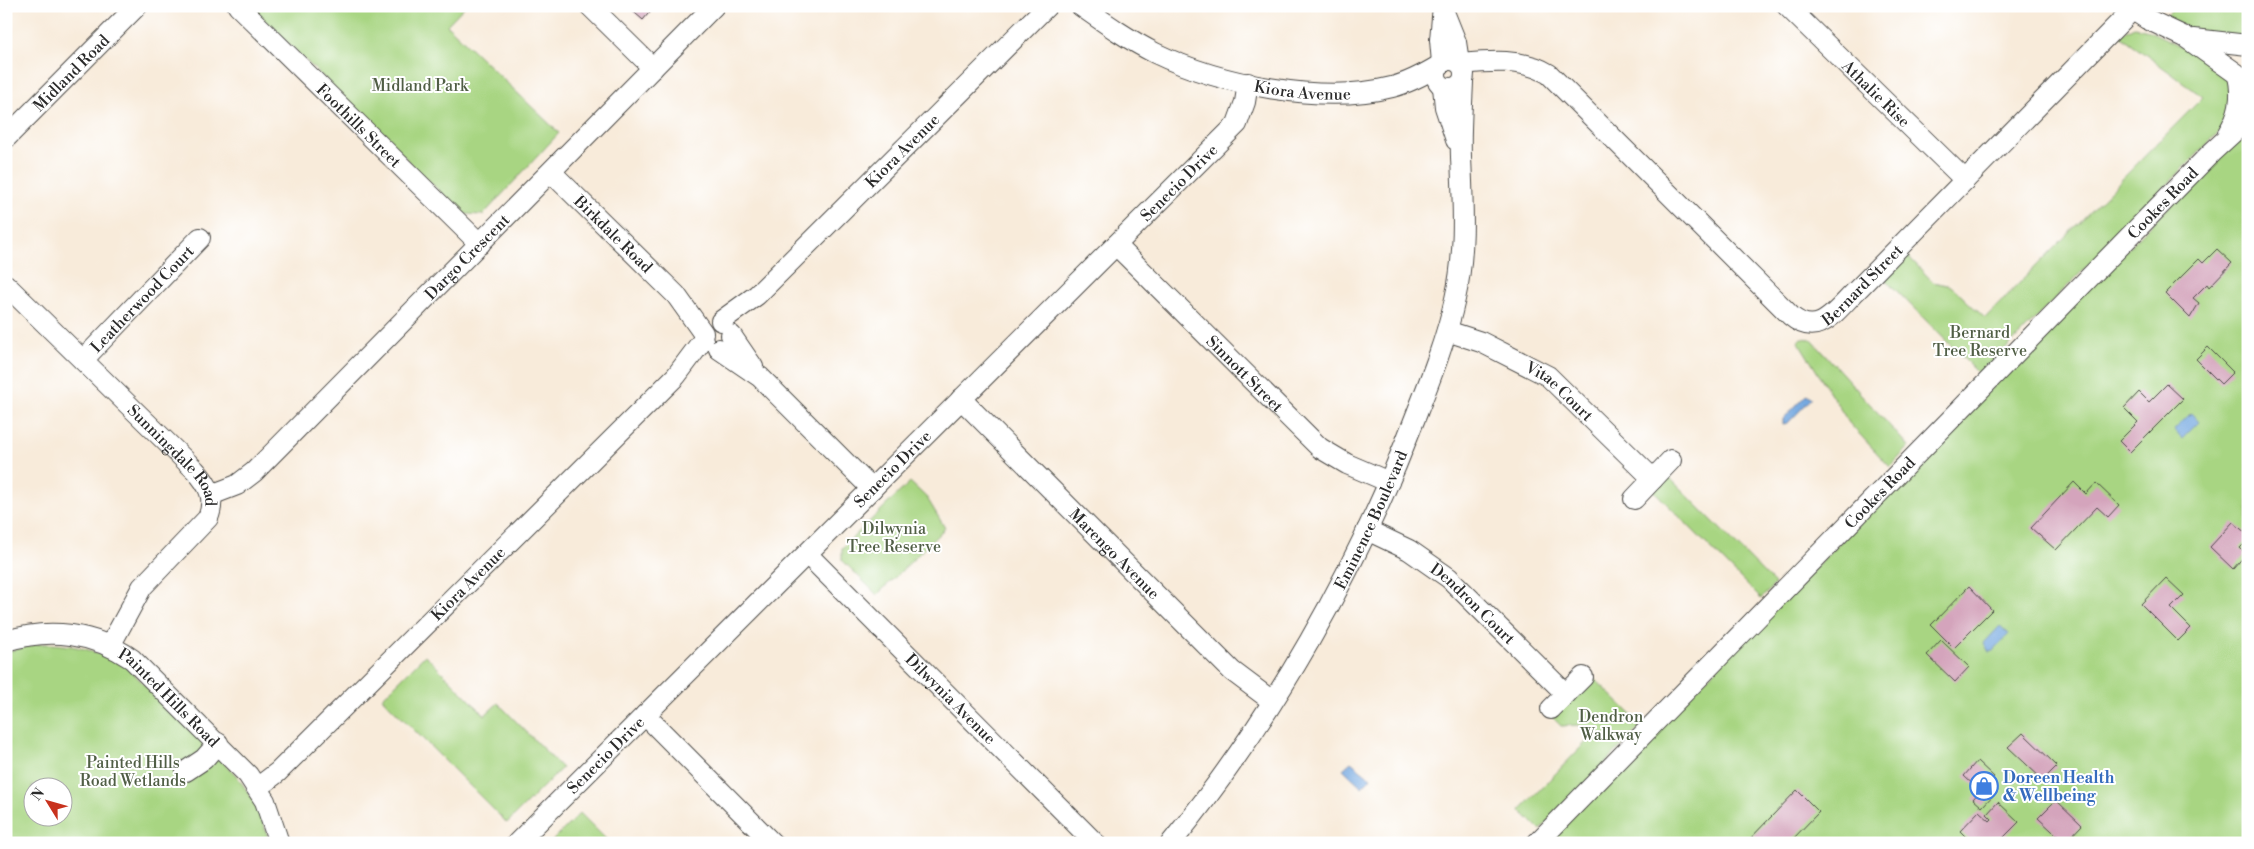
<svg xmlns="http://www.w3.org/2000/svg" width="2254" height="849" viewBox="0 0 2254 849" font-family="'Libre Bodoni',serif">
<style>
.green{fill:#a8d582;stroke:#6a8056;fill-rule:evenodd}
.water{fill:#74a8e0;stroke:#506a86}
.building{fill:#d4a4bc}
.lines{fill:none;stroke-linecap:round;stroke-linejoin:round}
.minor-casing{stroke:#4a4845;stroke-width:22}
.minor{stroke:#fff;stroke-width:20}
.labels{text-anchor:middle;stroke-width:4;stroke-linejoin:round;paint-order:stroke}
.street-label{font-size:16px;fill:#2b2b2b;stroke:#fff}
.park-label{font-size:16px;fill:#505e45;stroke:#fff}
.shop-label{font-size:16px;font-weight:bold;fill:#366cbe;stroke:#fff;text-anchor:start}
</style>
<rect width="100%" height="100%" fill="#fff"/>
<filter id="ink" filterUnits="userSpaceOnUse"><feTurbulence type="fractalNoise" baseFrequency=".02" numOctaves="2"/><feDisplacementMap in="SourceGraphic" scale="10" xChannelSelector="R" yChannelSelector="G"/><feConvolveMatrix kernelMatrix="1 2 1 2 8 2 1 2 1" color-interpolation-filters="sRGB"/></filter>
<filter id="wash" filterUnits="userSpaceOnUse"><feTurbulence type="fractalNoise" baseFrequency=".0096" numOctaves="4" result="noise"/><feDisplacementMap in="SourceGraphic" scale="20" xChannelSelector="R" yChannelSelector="G"/><feGaussianBlur stdDeviation="1.12" result="paint"/><feColorMatrix in="noise" values="0 0 0 0 0 0 0 0 0 0 0 0 0 0 0 0 0 1.4 0 .05"/><feComposite in="paint" operator="in"/></filter>
<g filter="url(#wash)">
<rect width="100%" height="100%" fill="#f8ebda"/>
<g class="green">
<polygon points="250,6 465,6 447,25 559,133 483,215 463,214"/>
<polygon points="2175,6 2248,6 2248,39 2202,33 2164,18"/>
<polygon points="2134,27 2145,29 2215,62 2236,89 2225,126 1980,375 1882,276 1905,253 1933,282 1951,286 1985,318 2203,97 2119,35"/>
<polygon points="2248,126 2248,843 1545,843"/>
<polygon points="1802,338 1811,339 1909,447 1890,467 1849,423 1798,341"/>
<polygon points="1668,476 1775,584 1761,599 1653,490"/>
<polygon points="910,482 927,498 945,528 877,595 842,560 842,548"/>
<path d="M37,644C71,643 99,650 128,668L236,775L257,805L270,843H6V652ZM32,786H62V816H32Z"/>
<polygon points="425,655 485,715 498,703 562,768 507,823 382,698"/>
<polygon points="1592,676 1642,725 1540,830 1520,810 1592,736 1580,725 1561,726 1552,717"/>
<polygon points="580,813 610,843 550,843"/>
</g>
<g class="water">
<polygon points="1807,394 1812,398 1788,423 1783,424 1783,419"/>
<polygon points="2191,413 2199,422 2182,439 2174,430"/>
<polygon points="2000,626 2009,634 1993,651 1989,652 1984,643"/>
<polygon points="1351,762 1371,778 1362,787 1343,769"/>
</g>
<g id="blocks">
<g class="building">
<polygon points="627,6 650,6 653,8 643,20"/>
<polygon points="2217,249 2232,263 2209,287 2207,284 2193,298 2199,303 2190,318 2165,293 2199,259 2203,263"/>
<polygon points="2208,347 2233,372 2221,384 2196,359"/>
<polygon points="2167,384 2183,399 2130,452 2119,441 2138,422 2124,408 2139,392 2149,402"/>
<polygon points="2074,482 2086,494 2096,483 2119,505 2108,517 2097,507 2056,550 2031,528"/>
<polygon points="2233,522 2248,535 2248,540 2240,548 2246,554 2233,569 2210,547"/>
<polygon points="2166,578 2184,595 2171,608 2191,628 2178,641 2141,604"/>
<polygon points="1969,586 1992,610 1954,648 1931,625"/>
<polygon points="1941,640 1969,667 1955,682 1927,655"/>
<polygon points="2023,733 2057,766 2043,780 2008,747"/>
<polygon points="1977,761 1994,777 1989,782 1998,790 1982,807 1973,799 1980,791 1964,776"/>
<polygon points="1797,790 1819,812 1789,843 1746,843"/>
<polygon points="2056,800 2082,825 2065,843 2038,818"/>
<polygon points="1998,802 2019,822 1998,843 1968,843 1970,841 1960,831 1979,811 1990,821 1992,819 1987,814"/>
</g>
</g>
</g>
<g filter="url(#ink)">
<use href="#blocks" fill-opacity="0" stroke="#4a4845" stroke-width="1"/>
<g class="lines">
<defs>
<g id="minor">
<path id="s1" d="M238,6L480,244"/>
<polyline points="590,6 653,68"/>
<path id="s2" d="M1081,6C1105,23 1129,40 1155,53C1219,84 1322,105 1392,87C1409,83 1425,74 1440,65"/>
<path id="s3" d="M1787,6L1965,180"/>
<polyline points="2127,6 2147,19 2185,37 2237,74"/>
<polyline points="1444,12 1456,42 1459,62"/>
<polyline points="2194,39 2248,45"/>
<circle cx="1450" cy="74" r="14"/>
<polyline points="1442,63 1440,40 1443,6"/>
<path id="s4" d="M1461,64C1490,61 1523,58 1549,74L1791,316C1819,340 1837,309 1857,290L2132,10"/>
<polyline points="1443,87 1445,107 1456,140"/>
<path d="M2228,133C2239,115 2243,98 2238,76"/>
<path id="s5" d="M6,138L137,6"/>
<path id="s6" d="M551,172L676,295L703,333"/>
<path id="s7" d="M1116,245L1320,448L1347,464L1389,482"/>
<path id="s8" d="M6,285L195,470C209,485 216,498 208,518L142,587L110,646"/>
<path id="s9" d="M721,321L757,295L1047,6"/>
<path id="s10" d="M1447,331L1481,342L1548,376L1653,479"/>
<polyline points="731,335 753,367"/>
<polyline points="719,349 760,377 872,489"/>
<path id="s11" d="M83,360L200,238"/>
<path id="s12" d="M961,399L1232,671L1272,701"/>
<path id="s13" d="M211,495L237,485L254,472L714,6"/>
<polyline points="1634,499 1671,460"/>
<path id="s14" d="M1367,530L1409,550L1449,578L1566,694"/>
<path id="s15" d="M807,554L1095,843"/>
<path id="s16" d="M6,641C50,627 94,633 132,659L248,775L265,801L279,843"/>
<polyline points="1551,709 1583,677"/>
<polyline points="645,715 772,843"/>
<polyline points="186,771 204,759 218,743"/>
<path id="s17" d="M257,788L278,772L676,376L703,340"/>
<path id="s18" d="M517,843L1237,124L1245,102L1248,83"/>
<path id="s19" d="M1171,843C1274,717 1357,570 1415,418C1430,380 1446,340 1455,299C1466,252 1463,205 1461,157C1460,132 1462,107 1463,82"/>
<path id="s20" d="M1537,843L2211,153L2248,119"/>
</g>
</defs>
<use href="#minor" class="minor-casing"/>
<use href="#minor" class="minor"/>
</g>
</g>
<defs>
<symbol id="shop-ring" viewBox="-11 -11 22 22"><circle r="9.5" fill="#fff" stroke="#3f7fe0" stroke-width="1.5"/><path d="M-5-2.5h2.3a2.7 3.5 0 0 1 5.4 0H5L5.5 6h-11ZM-1.5-2.5h3a1.5 2.3 0 0 0-3 0Z" fill="#3f7fe0"/></symbol>
</defs>
<g fill-rule="evenodd">
<use href="#shop-ring" x="1968" y="770" width="32" height="32"/>
</g>
<g class="labels">
<g class="street-label">
<text dy="6" stroke="none"><textPath href="#s5" startOffset="92">Midland Road</textPath></text>
<text dy="6" stroke="none"><textPath href="#s2" startOffset="241">Kiora Avenue</textPath></text>
<text dy="6" stroke="none"><textPath href="#s3" startOffset="125">Athalie Rise</textPath></text>
<text dy="6" stroke="none"><textPath href="#s1" startOffset="170">Foothills Street</textPath></text>
<text dy="6" stroke="none"><textPath href="#s9" startOffset="249">Kiora Avenue</textPath></text>
<text dy="6" stroke="none"><textPath href="#s18" startOffset="935">Senecio Drive</textPath></text>
<text dy="6" stroke="none"><textPath href="#s20" startOffset="895">Cookes Road</textPath></text>
<text dy="6" stroke="none"><textPath href="#s6" startOffset="88">Birkdale Road</textPath></text>
<text dy="6" stroke="none"><textPath href="#s13" startOffset="352">Dargo Crescent</textPath></text>
<text dy="6" stroke="none"><textPath href="#s4" startOffset="521">Bernard Street</textPath></text>
<text dy="6" stroke="none"><textPath href="#s11" startOffset="85">Leatherwood Court</textPath></text>
<text dy="6" stroke="none"><textPath href="#s7" startOffset="182">Sinnott Street</textPath></text>
<text dy="6" stroke="none"><textPath href="#s10" startOffset="129">Vitae Court</textPath></text>
<text dy="6" stroke="none"><textPath href="#s8" startOffset="240">Sunningdale Road</textPath></text>
<text dy="6" stroke="none"><textPath href="#s18" startOffset="530">Senecio Drive</textPath></text>
<text dy="6" stroke="none"><textPath href="#s20" startOffset="490">Cookes Road</textPath></text>
<text dy="6" stroke="none"><textPath href="#s19" startOffset="381">Eminence Boulevard</textPath></text>
<text dy="6" stroke="none"><textPath href="#s12" startOffset="218">Marengo Avenue</textPath></text>
<text dy="6" stroke="none"><textPath href="#s17" startOffset="294">Kiora Avenue</textPath></text>
<text dy="6" stroke="none"><textPath href="#s14" startOffset="130">Dendron Court</textPath></text>
<text dy="6" stroke="none"><textPath href="#s16" startOffset="185">Painted Hills Road</textPath></text>
<text dy="6" stroke="none"><textPath href="#s15" startOffset="204">Dilwynia Avenue</textPath></text>
<text dy="6" stroke="none"><textPath href="#s18" startOffset="125">Senecio Drive</textPath></text>
</g>
<g class="park-label">
<text x="420" y="91">Midland Park</text>
<text x="1980" y="338">Bernard<tspan x="1980" dy="18">Tree Reserve</tspan></text>
<text x="894" y="534">Dilwynia<tspan x="894" dy="18">Tree Reserve</tspan></text>
<text x="1611" y="722">Dendron<tspan x="1611" dy="18">Walkway</tspan></text>
<text x="133" y="768">Painted Hills<tspan x="133" dy="18">Road Wetlands</tspan></text>
</g>
<g class="shop-label">
<text x="2003" y="783">Doreen Health<tspan x="2003" dy="18">&amp; Wellbeing</tspan></text>
</g>
</g>
<rect width="2254" height="849" fill="none" stroke="#fff" stroke-width="25"/>
<g transform="translate(48 802) rotate(307)"><circle r="24" fill="#ffffff" stroke="#aaaaaa"/>
<path d="M0-4L9 19L0 12L-9 19Z" fill="#c8321e"/>
<text y="-8" font-size="14" font-weight="bold" text-anchor="middle" fill="#2b2b2b">N</text>
</g>
</svg>
